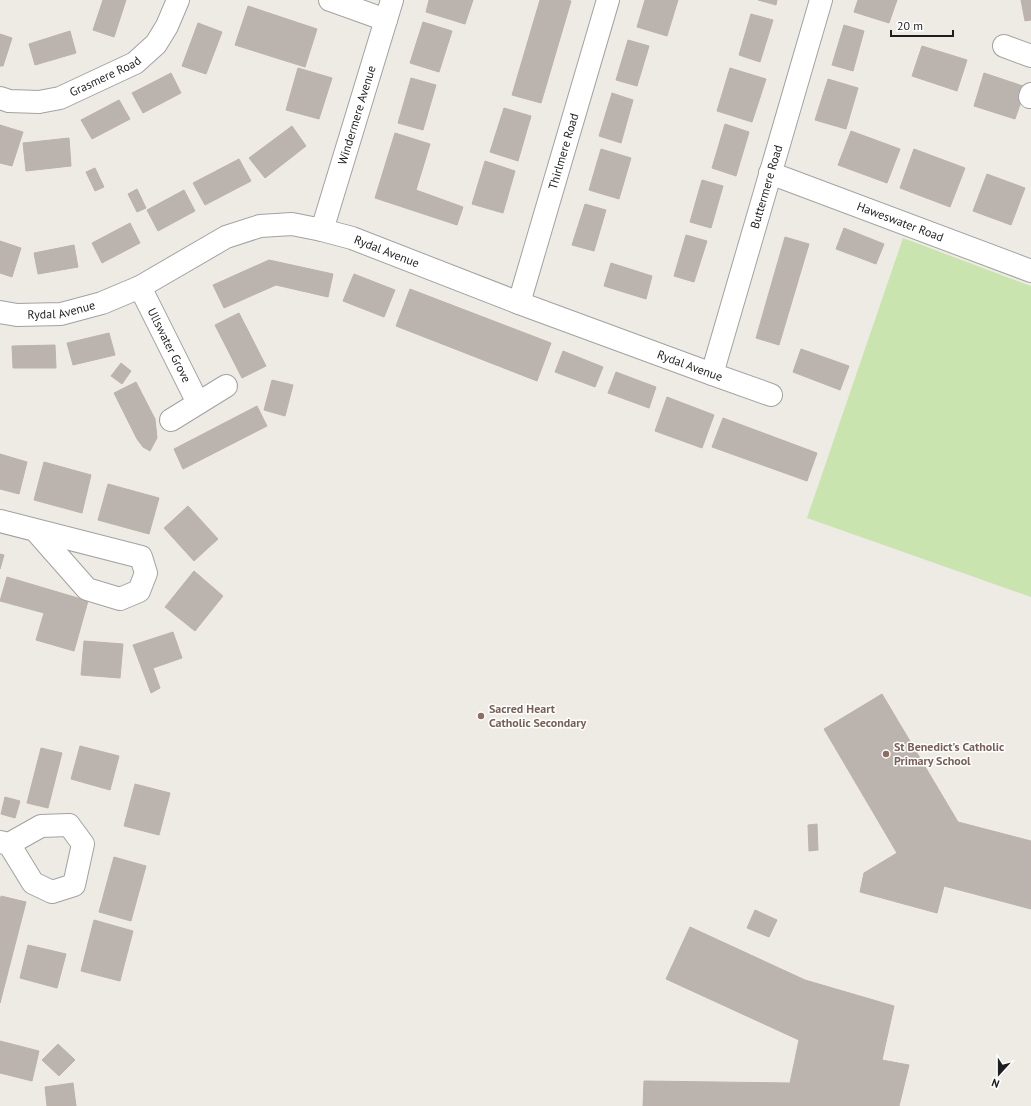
<svg xmlns="http://www.w3.org/2000/svg" width="1031" height="1106" viewBox="0 0 1031 1106" font-family="'PT Sans',sans-serif">
<style>
.grass{fill:#cae4af}
.building{fill:#bbb4ae;stroke:#beb2a9}
.lines{fill:none;stroke-linecap:round;stroke-linejoin:round}
.minor-casing{stroke:#a2a2a2;stroke-width:24}
.minor{stroke:#fff;stroke-width:22}
.education-dot{fill:#8d6e63;stroke:#fff;stroke-width:1.5}
.labels{text-anchor:middle;stroke-width:3;stroke-linejoin:round;paint-order:stroke}
.street-label{font-size:12px;fill:#1e1e1e;stroke:#fff}
.education-label{font-size:12px;font-weight:bold;fill:#785e54;stroke:#fff;text-anchor:start}
</style>
<rect width="100%" height="100%" fill="#eeebe5"/>
<polygon class="grass" points="903,238 1031,286 1031,597 807,518"/>
<g class="building">
<polygon points="103,0 126,0 114,37 93,30"/>
<polygon points="429,0 473,0 465,24 426,12"/>
<polygon points="540,0 567,0 571,1 541,103 512,95"/>
<polygon points="645,0 678,0 667,36 637,27"/>
<polygon points="758,0 777,0 776,5"/>
<polygon points="858,0 897,0 889,23 854,12"/>
<polygon points="1021,0 1031,0 1031,20 1025,21"/>
<polygon points="248,6 317,29 305,67 235,45"/>
<polygon points="751,14 773,20 760,62 739,55"/>
<polygon points="423,22 452,31 439,72 410,63"/>
<polygon points="198,23 222,32 206,74 182,66"/>
<polygon points="844,25 864,31 853,71 832,65"/>
<polygon points="70,31 76,53 35,65 29,44"/>
<polygon points="0,34 12,38 3,66 0,66"/>
<polygon points="628,40 649,46 637,86 616,80"/>
<polygon points="922,46 967,60 957,91 912,76"/>
<polygon points="298,68 332,78 319,119 286,110"/>
<polygon points="730,68 766,79 752,122 717,111"/>
<polygon points="171,73 181,93 143,113 132,93"/>
<polygon points="984,73 1026,87 1015,119 974,106"/>
<polygon points="411,78 436,85 423,130 398,123"/>
<polygon points="828,79 858,88 846,129 815,120"/>
<polygon points="612,93 633,100 621,143 599,136"/>
<polygon points="119,100 130,119 92,139 81,120"/>
<polygon points="504,108 531,116 518,161 490,152"/>
<polygon points="725,124 749,132 736,176 712,168"/>
<polygon points="0,125 23,132 12,166 0,163"/>
<polygon points="292,126 306,146 265,178 249,158"/>
<polygon points="851,131 900,149 887,183 838,165"/>
<polygon points="395,133 430,144 416,190 463,207 457,225 375,198"/>
<polygon points="69,138 71,166 26,171 23,143"/>
<polygon points="601,149 631,158 619,199 589,190"/>
<polygon points="914,149 965,168 950,207 900,188"/>
<polygon points="239,159 251,181 205,205 193,183"/>
<polygon points="485,161 515,171 503,213 472,204"/>
<polygon points="95,168 104,187 95,191 86,172"/>
<polygon points="987,174 1025,188 1011,225 973,211"/>
<polygon points="702,180 723,186 711,228 690,222"/>
<polygon points="137,189 146,208 137,212 128,194"/>
<polygon points="184,190 195,211 158,231 147,210"/>
<polygon points="585,204 606,210 594,251 572,245"/>
<polygon points="130,223 140,243 102,263 92,243"/>
<polygon points="844,228 884,244 876,264 836,249"/>
<polygon points="686,235 707,241 694,282 674,276"/>
<polygon points="785,237 809,244 779,345 756,338"/>
<polygon points="0,241 21,248 12,277 0,273"/>
<polygon points="74,245 78,267 38,274 34,253"/>
<polygon points="269,260 333,274 328,297 276,285 224,308 213,285"/>
<polygon points="611,263 652,276 646,299 604,286"/>
<polygon points="354,274 395,290 384,317 343,301"/>
<polygon points="410,289 551,343 537,381 396,326"/>
<polygon points="239,313 266,366 242,378 215,325"/>
<polygon points="109,333 115,355 73,365 67,343"/>
<polygon points="55,345 56,368 13,368 12,346"/>
<polygon points="801,349 849,366 840,390 793,372"/>
<polygon points="563,351 603,367 595,387 555,372"/>
<polygon points="121,363 131,371 122,384 111,376"/>
<polygon points="616,372 656,387 649,408 608,393"/>
<polygon points="272,380 293,385 285,416 264,410"/>
<polygon points="136,382 155,419 157,438 150,451 143,447 137,439 114,393"/>
<polygon points="667,397 714,415 702,448 655,431"/>
<polygon points="257,406 267,426 183,469 174,449"/>
<polygon points="723,418 817,453 807,481 712,447"/>
<polygon points="0,454 27,462 19,494 0,489"/>
<polygon points="44,462 91,475 82,513 34,500"/>
<polygon points="108,484 159,498 149,534 98,520"/>
<polygon points="188,506 218,539 194,561 164,528"/>
<polygon points="0,554 4,555 0,569"/>
<polygon points="194,571 223,596 195,631 165,607"/>
<polygon points="7,577 88,601 74,651 36,640 44,613 0,601"/>
<polygon points="173,632 182,658 153,668 160,688 151,693 133,645"/>
<polygon points="84,641 123,644 120,678 81,675"/>
<polygon points="882,694 958,822 1031,841 1031,909 944,886 937,913 860,892 864,873 897,853 824,729"/>
<polygon points="80,746 119,756 110,790 71,779"/>
<polygon points="41,748 62,753 48,808 27,803"/>
<polygon points="135,784 170,793 159,835 124,826"/>
<polygon points="5,797 20,801 15,818 1,814"/>
<polygon points="817,824 818,850 809,851 808,825"/>
<polygon points="114,857 146,866 131,921 99,912"/>
<polygon points="1,896 26,902 0,1003 0,902"/>
<polygon points="755,910 777,920 769,937 747,928"/>
<polygon points="94,920 133,931 120,981 81,971"/>
<polygon points="690,927 805,980 894,1006 882,1060 909,1065 899,1106 643,1106 644,1081 790,1083 799,1040 666,979"/>
<polygon points="28,945 66,954 57,988 20,978"/>
<polygon points="0,1041 39,1051 32,1081 0,1073"/>
<polygon points="58,1044 75,1060 59,1076 42,1060"/>
<polygon points="73,1083 76,1106 47,1106 45,1087"/>
</g>
<g class="lines">
<defs>
<g id="minor">
<polyline points="330,0 386,20"/>
<polyline points="1004,46 1031,56"/>
<polyline points="1030,97 1031,94"/>
<path id="s1" d="M0,98L9,101L39,102L60,98L135,63L156,44L167,26L178,0"/>
<path id="s2" d="M770,173L1031,271"/>
<path id="s3" d="M322,230L392,0"/>
<path id="s4" d="M140,287L198,403"/>
<path id="s5" d="M519,303L608,0"/>
<path id="s6" d="M0,312L17,315L61,314L102,303L140,287L226,237L260,226L292,224L322,230L352,238L519,303L712,374L771,395"/>
<path id="s7" d="M712,374L821,0"/>
<polyline points="171,420 226,386"/>
<polyline points="0,521 141,557 146,573 139,591 120,599 87,589 35,530"/>
<polyline points="0,842 9,844 41,826 69,825 83,844 74,885 52,892 33,883 9,844"/>
</g>
</defs>
<use href="#minor" class="minor-casing"/>
<use href="#minor" class="minor"/>
</g>
<g class="education-dot">
<circle cx="481" cy="716" r="4"/>
<circle cx="886" cy="754" r="4"/>
</g>
<g class="labels">
<g class="street-label">
<text dy="4" stroke="none"><textPath href="#s1" startOffset="111">Grasmere Road</textPath></text>
<text dy="4" stroke="none"><textPath href="#s3" startOffset="120">Windermere Avenue</textPath></text>
<text dy="4" stroke="none"><textPath href="#s5" startOffset="158">Thirlmere Road</textPath></text>
<text dy="4" stroke="none"><textPath href="#s7" startOffset="195">Buttermere Road</textPath></text>
<text dy="4" stroke="none"><textPath href="#s2" startOffset="139">Haweswater Road</textPath></text>
<text dy="4" stroke="none"><textPath href="#s6" startOffset="411">Rydal Avenue</textPath></text>
<text dy="4" stroke="none"><textPath href="#s6" startOffset="62">Rydal Avenue</textPath></text>
<text dy="4" stroke="none"><textPath href="#s4" startOffset="65">Ullswater Grove</textPath></text>
<text dy="4" stroke="none"><textPath href="#s6" startOffset="735">Rydal Avenue</textPath></text>
</g>
<g class="education-label">
<text x="489" y="713">Sacred Heart<tspan x="489" dy="14">Catholic Secondary</tspan></text>
<text x="894" y="751">St Benedict's Catholic<tspan x="894" dy="14">Primary School</tspan></text>
</g>
</g>
<g transform="translate(999 1074) rotate(201)" stroke="#ffffff" stroke-width="3" paint-order="stroke">
<path d="M0-3L7 15L0 10L-7 15Z" fill="#1e1e1e"/>
<text y="-6" font-size="11" font-weight="bold" text-anchor="middle" fill="#1e1e1e">N</text>
</g>
<path d="M891 30v6h62v-6" fill="none" stroke="#1e1e1e" stroke-width="2"/>
<text x="897" y="30" font-size="12" fill="#1e1e1e" stroke="#ffffff" stroke-width="3" paint-order="stroke">20 m</text>
</svg>
